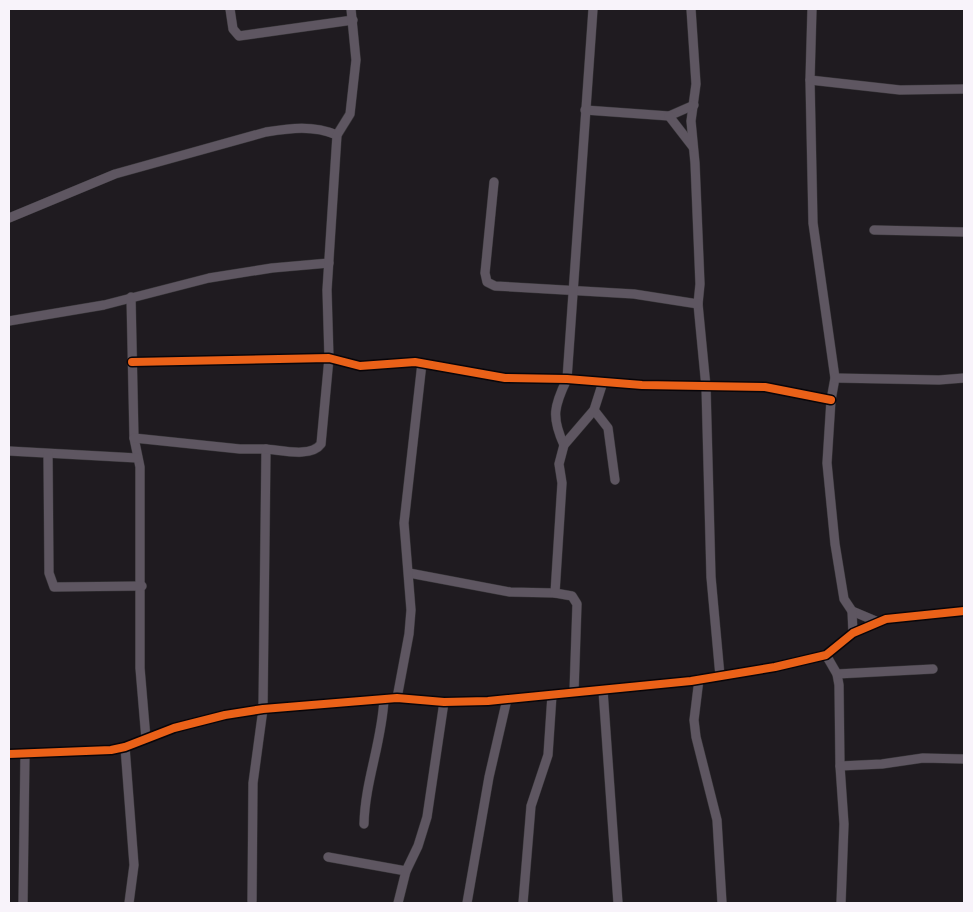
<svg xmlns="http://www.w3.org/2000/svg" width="973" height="912" viewBox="0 0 973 912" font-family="'DejaVu Sans',sans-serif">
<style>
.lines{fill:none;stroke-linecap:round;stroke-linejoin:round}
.minor-casing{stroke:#383639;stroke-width:10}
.minor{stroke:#5e5661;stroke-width:9}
.cycleway-casing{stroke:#080509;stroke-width:11}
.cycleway{stroke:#ea6118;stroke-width:8}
</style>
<rect width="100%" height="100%" fill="#1f1b20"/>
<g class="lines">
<defs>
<g id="minor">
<polyline points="230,9 233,29 239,36 353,20"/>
<polyline points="691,9 696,84 691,121 695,163 700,284 698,304 706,387 711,577 720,676"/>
<polyline points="812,9 810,80 813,223 835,378 831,400 827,463 835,544 844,599 852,611 878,622"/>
<polyline points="810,80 900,90 964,89"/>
<polyline points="585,110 669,116 694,105"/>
<polyline points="669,116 693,147"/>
<polyline points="494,182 485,273 487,282 495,286 634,294 698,304"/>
<path d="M9,218L115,174L266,132C291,128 313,125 337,135"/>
<polyline points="874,230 964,232"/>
<polyline points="131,297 134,438 140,467 140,668 146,739"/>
<polyline points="9,321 104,305 209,278 272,268 329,263"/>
<polyline points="132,362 329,358 360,366 415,362 505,378 567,379 642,385 765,387 831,400"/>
<polyline points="835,378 939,380 964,378"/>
<polyline points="594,410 608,428 615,480"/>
<polyline points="134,438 240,449 266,449 263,709 253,783 252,901"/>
<path d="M564,445C551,417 554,406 567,379L593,9"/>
<path d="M266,449C281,450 311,458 321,444L329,358L327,290L337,135L350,114L356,60L351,9"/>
<polyline points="9,451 137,458"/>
<polyline points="48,454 49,573 54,587 142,586"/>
<polyline points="409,573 510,592 555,593"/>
<polyline points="852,611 853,633"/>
<polyline points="826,655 837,674 839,685 840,766 844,824 841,903"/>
<polyline points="837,674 933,669"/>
<polyline points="699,679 694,720 696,737 717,820 722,903"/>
<polyline points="603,690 618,903"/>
<polyline points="574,692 577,604 572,596 555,593 562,483 559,464 564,445 594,410 603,382"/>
<polyline points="397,698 409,634 411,610 404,523 422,363"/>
<polyline points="125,747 134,865 129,903"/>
<polyline points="9,754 111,750 125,747 174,728 225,715 263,709 397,698 444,702 488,701 691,681 775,667 826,655 853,633 886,619 964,611"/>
<polyline points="840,766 882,764 923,758 964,759"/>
<path d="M364,824C365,781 382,742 384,699"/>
<polyline points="328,857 406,871"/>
<polyline points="23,903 25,754"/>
<polyline points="398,903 406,871 418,846 427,817 444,702"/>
<polyline points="467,903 489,777 507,699"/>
<polyline points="523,903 531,806 548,755 552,695"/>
</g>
</defs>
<use href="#minor" class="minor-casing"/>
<use href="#minor" class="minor"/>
<defs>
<g id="cycleway">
<polyline points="132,362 329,358 360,366 415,362 505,378 567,379 642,385 765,387 831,400"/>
<polyline points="9,754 111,750 125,747 174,728 225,715 263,709 397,698 444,702 488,701 691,681 775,667 826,655 853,633 886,619 964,611"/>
</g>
</defs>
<use href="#cycleway" class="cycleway-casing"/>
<use href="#cycleway" class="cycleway"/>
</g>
<rect width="973" height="912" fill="none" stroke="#f8f3fa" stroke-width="20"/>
</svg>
